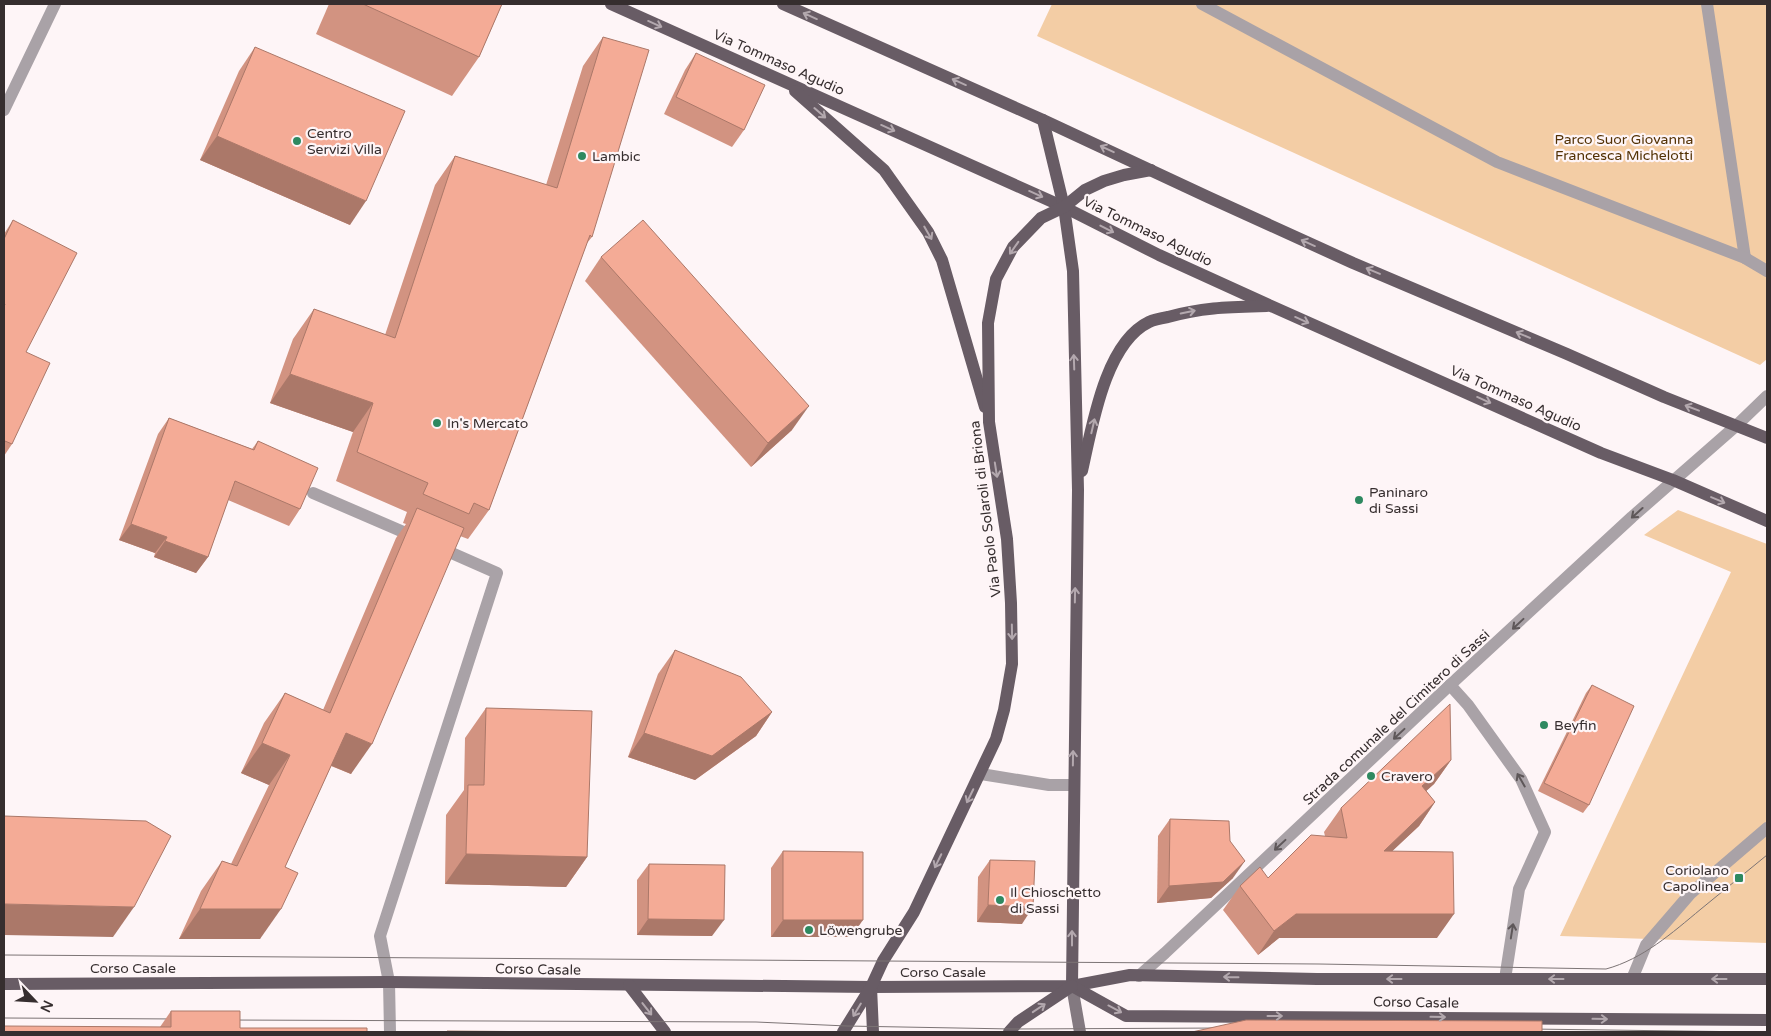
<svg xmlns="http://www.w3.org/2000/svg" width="1771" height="1036" viewBox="0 0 1771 1036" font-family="'Varela Round',sans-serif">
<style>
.green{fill:#f3cda5}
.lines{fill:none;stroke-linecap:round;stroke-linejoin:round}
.lane{stroke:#a9a2a7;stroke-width:12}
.street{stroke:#a9a2a7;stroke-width:12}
.secondary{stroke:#837980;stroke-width:12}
.primary{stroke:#685c65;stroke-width:12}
.tram{stroke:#7c7475;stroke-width:1}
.wall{fill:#d29381}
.shaded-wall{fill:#ab7869}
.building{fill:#f4ab96;stroke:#ab7869}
.oneway{stroke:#b3a8ae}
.oneway2{stroke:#5e5759}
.poi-dot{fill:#2e8960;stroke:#fef5f7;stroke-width:2}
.labels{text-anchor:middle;stroke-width:4.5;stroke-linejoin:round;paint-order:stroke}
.street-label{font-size:14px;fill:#362e2f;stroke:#fef5f7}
.poi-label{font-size:14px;fill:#362e2f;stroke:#fef5f7;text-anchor:start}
.park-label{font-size:14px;fill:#533205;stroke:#fef5f7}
</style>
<rect width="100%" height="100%" fill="#fef5f7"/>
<g class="green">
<polygon points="1052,4 1767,4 1767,359 1760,365 1037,36"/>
<polygon points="1678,510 1767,544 1767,943 1560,936 1731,572 1644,535"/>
</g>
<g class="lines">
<g class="lane">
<polyline points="1707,4 1745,258"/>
<polyline points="313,493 415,537"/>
<polyline points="1450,685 1468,705 1521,779 1545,832 1519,889 1505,979"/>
<polyline points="981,774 1049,785 1073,785"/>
<polyline points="1632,979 1646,945 1690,894 1767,828"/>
<polyline points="389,982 380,936 497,573 438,547"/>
</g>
<g class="street">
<polyline points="1202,4 1497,162 1745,258 1767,271"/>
<polyline points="4,110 55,4"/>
<polyline points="1139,976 1165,953 1450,685 1632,517 1737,425 1767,396"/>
<polyline points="389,982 390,1032"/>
</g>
<polyline class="secondary" points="1072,986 1080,1032"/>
<g class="primary">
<polyline points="611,4 1064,207 1159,255 1271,306 1601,453 1673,480 1767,521"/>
<polyline points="783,4 1043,120 1208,197 1353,263 1567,354 1664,397 1767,438"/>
<polyline points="795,91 884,170 928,232 942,260 985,407"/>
<polyline points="1043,120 1064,207 1073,271 1078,490 1072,986"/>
<path d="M1082,471C1092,427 1105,343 1149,322C1155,319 1162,318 1168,317C1203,307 1231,307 1267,306"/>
<polyline points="4,984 389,982 871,987 1072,986 1130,975 1317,979 1767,979"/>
<polyline points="629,985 665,1032"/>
<polyline points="1072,986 1126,1016 1767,1020"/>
<polyline points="871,987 873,1032"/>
<polyline points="843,1032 871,987 883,961 914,912 996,739 1004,710 1012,664 1011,603 1007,539 989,422 988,323 996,279 1013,247 1041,218 1064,207 1085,190 1104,181 1124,175 1151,170"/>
<polyline points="1009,1032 1018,1022 1072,986"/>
</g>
<g class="tram">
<path d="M4,955L1319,964L1606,969C1643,959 1672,933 1701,909C1723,891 1745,873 1767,855"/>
<polyline points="4,1018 179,1019"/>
<polyline points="226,1020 756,1022 847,1026 1012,1029 1226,1028"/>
<polyline points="1529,1029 1757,1032"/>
</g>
</g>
<g class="wall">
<polygon points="329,4 502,4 479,57 452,96 316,34"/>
<polygon points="603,37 592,237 587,243 489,510 468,539 460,536 351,774 331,766 285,867 260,939 179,939 201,891 222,861 231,864 269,785 241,773 264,723 285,693 323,710 396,538 406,524 403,523 407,512 336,481 353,432 270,403 293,339 314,309 385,335 435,185 455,156 546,185 583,66"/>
<polygon points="255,47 350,225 200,160 239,71"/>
<polygon points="696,53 744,130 732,147 664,114 685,70"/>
<polygon points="13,220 26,352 12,444 4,456 4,234"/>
<polygon points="601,257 792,430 751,467 585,281"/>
<polygon points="169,418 252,449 258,441 300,509 289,526 228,500 208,557 196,573 154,557 155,553 119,540 158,434"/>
<polygon points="675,650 772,712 756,736 695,780 628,757 658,674"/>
<polygon points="1592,685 1589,805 1583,813 1538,791 1586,693"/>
<polygon points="486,708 587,857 566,887 445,884 446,815 464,790 465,738"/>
<polygon points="1451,760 1434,784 1426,791 1435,802 1419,826 1392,851 1437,938 1279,938 1258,955 1223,910 1240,886 1268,878 1325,836 1324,832 1341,808"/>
<polygon points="1170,819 1230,841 1233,878 1211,898 1157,903 1158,836"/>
<polygon points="783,851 851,937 771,937 771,868"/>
<polygon points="990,860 1022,924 977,922 978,877"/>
<polygon points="649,864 712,936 637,935 637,880"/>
<polygon points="171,1011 240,1028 160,1027"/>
</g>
<g class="shaded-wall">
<polygon points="217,136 366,201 350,225 200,160"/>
<polygon points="290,374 373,403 353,432 270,403"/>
<polygon points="809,406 792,430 751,467 768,443"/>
<polygon points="131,524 167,537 155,553 119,540"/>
<polygon points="165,541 208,557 196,573 154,557"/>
<polygon points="772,712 756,736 695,780 628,757 644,733"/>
<polygon points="346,733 372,744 351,774 325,763"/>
<polygon points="262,743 290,755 269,785 241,773"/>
<polygon points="1451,760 1434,784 1405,810 1422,786"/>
<polygon points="1435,802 1419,826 1367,875 1384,851"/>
<polygon points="466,854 587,857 566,887 445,884"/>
<polygon points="1245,861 1233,878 1211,898 1157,903 1169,886"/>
<polygon points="4,904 134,907 113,937 4,935"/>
<polygon points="988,905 1033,907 1022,924 977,922"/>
<polygon points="200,909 281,909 260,939 179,939"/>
<polygon points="1296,914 1454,914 1437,938 1279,938 1258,955 1274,931"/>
<polygon points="648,919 724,920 712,936 637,935"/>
<polygon points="783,920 863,920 851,937 771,937"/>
</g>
<g class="building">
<polygon points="363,4 502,4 479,57"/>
<polygon points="603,37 649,50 592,237 590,235 489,510 474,503 469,514 423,494 428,483 357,452 373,403 290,374 314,309 395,338 455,156 557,188"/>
<polygon points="255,47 405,111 366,201 217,136"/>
<polygon points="696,53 765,85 744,130 676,97"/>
<polygon points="13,220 77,253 26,352 50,363 12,444 5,441 4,445 4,307 5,304 4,303 4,239"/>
<polygon points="643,220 809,406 768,443 601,257"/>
<polygon points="169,418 254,450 258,441 318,468 300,509 235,481 208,557 165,541 167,537 131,524"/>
<polygon points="417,508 464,528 372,744 346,733 285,867 298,873 281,909 200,909 222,861 237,866 290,755 262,743 285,693 330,713"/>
<polygon points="675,650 741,677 772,712 712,756 644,733"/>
<polygon points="1592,685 1634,706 1589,805 1544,783"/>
<polygon points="1450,704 1451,760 1422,786 1435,802 1384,851 1453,852 1454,914 1296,914 1274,931 1240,886 1260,867 1268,878 1311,835 1347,838 1341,808"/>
<polygon points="486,708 592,711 587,857 466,854 468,785 484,785"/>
<polygon points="4,816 146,821 171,836 134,907 4,904"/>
<polygon points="1170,819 1229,821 1230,841 1245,861 1223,882 1169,886"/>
<polygon points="783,851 863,852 863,920 783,920"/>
<polygon points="990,860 1035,861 1033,907 988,905"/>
<polygon points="649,864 725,865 724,920 648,919"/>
<polygon points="171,1011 240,1011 240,1028 367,1028 367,1032 4,1032 4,1026 171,1027"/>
<polygon points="1246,1020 1542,1021 1542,1032 1192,1032"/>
<polygon points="447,1031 571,1032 447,1032"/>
</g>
<defs><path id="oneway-shaft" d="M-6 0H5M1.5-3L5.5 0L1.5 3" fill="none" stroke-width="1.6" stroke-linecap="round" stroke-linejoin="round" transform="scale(1.25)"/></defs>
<g class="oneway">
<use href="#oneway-shaft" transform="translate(810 16) rotate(-156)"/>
<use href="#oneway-shaft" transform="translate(655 24) rotate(24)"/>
<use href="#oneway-shaft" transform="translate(959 82) rotate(-156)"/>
<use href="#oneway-shaft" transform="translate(820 113) rotate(41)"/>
<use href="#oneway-shaft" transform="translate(888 128) rotate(24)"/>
<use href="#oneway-shaft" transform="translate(1107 149) rotate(-155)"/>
<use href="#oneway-shaft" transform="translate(1036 194) rotate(24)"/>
<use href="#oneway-shaft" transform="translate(1107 229) rotate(27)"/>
<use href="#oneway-shaft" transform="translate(928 233) rotate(60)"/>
<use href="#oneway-shaft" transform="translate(1308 243) rotate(-156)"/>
<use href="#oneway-shaft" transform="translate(1014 248) rotate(125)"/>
<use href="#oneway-shaft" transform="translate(1373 271) rotate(-157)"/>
<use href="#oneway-shaft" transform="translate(1188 312) rotate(-12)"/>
<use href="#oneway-shaft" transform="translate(1302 320) rotate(24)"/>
<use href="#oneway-shaft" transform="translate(1523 335) rotate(-157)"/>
<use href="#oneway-shaft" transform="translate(1074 362) rotate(-92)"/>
<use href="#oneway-shaft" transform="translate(1484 400) rotate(24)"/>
<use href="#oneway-shaft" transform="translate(1692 408) rotate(-159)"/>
<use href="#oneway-shaft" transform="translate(1093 426) rotate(-77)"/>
<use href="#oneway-shaft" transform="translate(996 470) rotate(81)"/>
<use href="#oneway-shaft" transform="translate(1718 500) rotate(23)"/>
<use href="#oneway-shaft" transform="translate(1075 595) rotate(-89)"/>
<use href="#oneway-shaft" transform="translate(1012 632) rotate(89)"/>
<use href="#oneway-shaft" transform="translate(1073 758) rotate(-89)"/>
<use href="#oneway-shaft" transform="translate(970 796) rotate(116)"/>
<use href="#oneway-shaft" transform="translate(938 861) rotate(116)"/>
<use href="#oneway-shaft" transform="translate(1072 938) rotate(-90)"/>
<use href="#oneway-shaft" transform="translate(1231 977) rotate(-179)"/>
<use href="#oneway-shaft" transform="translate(1394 979) rotate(180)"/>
<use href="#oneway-shaft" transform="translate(1556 979) rotate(-180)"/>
<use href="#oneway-shaft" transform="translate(1719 979) rotate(180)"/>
<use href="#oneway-shaft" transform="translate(1039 1008) rotate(-34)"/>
<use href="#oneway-shaft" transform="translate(647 1009) rotate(52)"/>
<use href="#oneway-shaft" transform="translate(1115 1009) rotate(28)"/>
<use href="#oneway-shaft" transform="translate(857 1010) rotate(121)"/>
<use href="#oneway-shaft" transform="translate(1275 1016)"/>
<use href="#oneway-shaft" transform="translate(1438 1017) rotate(1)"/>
<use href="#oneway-shaft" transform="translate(1600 1019) rotate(1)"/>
</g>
<g class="oneway2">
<use href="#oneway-shaft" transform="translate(1637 513) rotate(138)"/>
<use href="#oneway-shaft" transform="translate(1518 624) rotate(137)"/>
<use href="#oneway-shaft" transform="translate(1399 734) rotate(137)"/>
<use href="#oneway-shaft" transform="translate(1521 780) rotate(-120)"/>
<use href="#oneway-shaft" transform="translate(1280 845) rotate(137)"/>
<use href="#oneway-shaft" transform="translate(1512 931) rotate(-81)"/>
</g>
<g class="poi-dot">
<circle cx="297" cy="141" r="5"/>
<circle cx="582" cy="156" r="5"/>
<circle cx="437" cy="423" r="5"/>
<circle cx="1359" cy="500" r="5"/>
<circle cx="1544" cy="725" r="5"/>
<circle cx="1371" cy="776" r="5"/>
<rect x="1734" y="873" width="10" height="10" rx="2.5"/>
<circle cx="1000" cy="900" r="5"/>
<circle cx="809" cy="930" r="5"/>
</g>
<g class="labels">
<g class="street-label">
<text transform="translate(779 62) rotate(24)" y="5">Via Tommaso Agudio</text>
<text transform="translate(1148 231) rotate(26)" y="5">Via Tommaso Agudio</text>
<text transform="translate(1516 398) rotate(24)" y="5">Via Tommaso Agudio</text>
<text transform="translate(985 509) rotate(-97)" y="5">Via Paolo Solaroli di Briona</text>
<text transform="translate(1396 717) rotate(-43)" y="5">Strada comunale del Cimitero di Sassi</text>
<text x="133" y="973">Corso Casale</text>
<text transform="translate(538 969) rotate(1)" y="5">Corso Casale</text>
<text x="943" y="977">Corso Casale</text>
<text transform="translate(1416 1002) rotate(1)" y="5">Corso Casale</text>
</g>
<g class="poi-label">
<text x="307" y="138">Centro<tspan x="307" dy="16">Servizi Villa</tspan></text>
<text x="592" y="161">Lambic</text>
<text x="447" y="428">In's Mercato</text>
<text x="1369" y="497">Paninaro<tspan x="1369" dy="16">di Sassi</tspan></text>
<text x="1554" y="730">Beyfin</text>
<text x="1381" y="781">Cravero</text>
<text x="1729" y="875" text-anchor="end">Coriolano<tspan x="1729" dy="16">Capolinea</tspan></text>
<text x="1010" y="897">Il Chioschetto<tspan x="1010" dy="16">di Sassi</tspan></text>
<text x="819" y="935">Löwengrube</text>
</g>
<g class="park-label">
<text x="1624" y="144">Parco Suor Giovanna<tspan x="1624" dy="16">Francesca Michelotti</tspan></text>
</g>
</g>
<rect width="1771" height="1036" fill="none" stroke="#362e2f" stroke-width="10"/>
<g transform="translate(35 1001) rotate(115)" stroke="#fef5f7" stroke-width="4" paint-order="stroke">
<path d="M0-4L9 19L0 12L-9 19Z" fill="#362e2f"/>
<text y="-8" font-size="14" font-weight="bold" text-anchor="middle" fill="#362e2f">N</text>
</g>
</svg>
